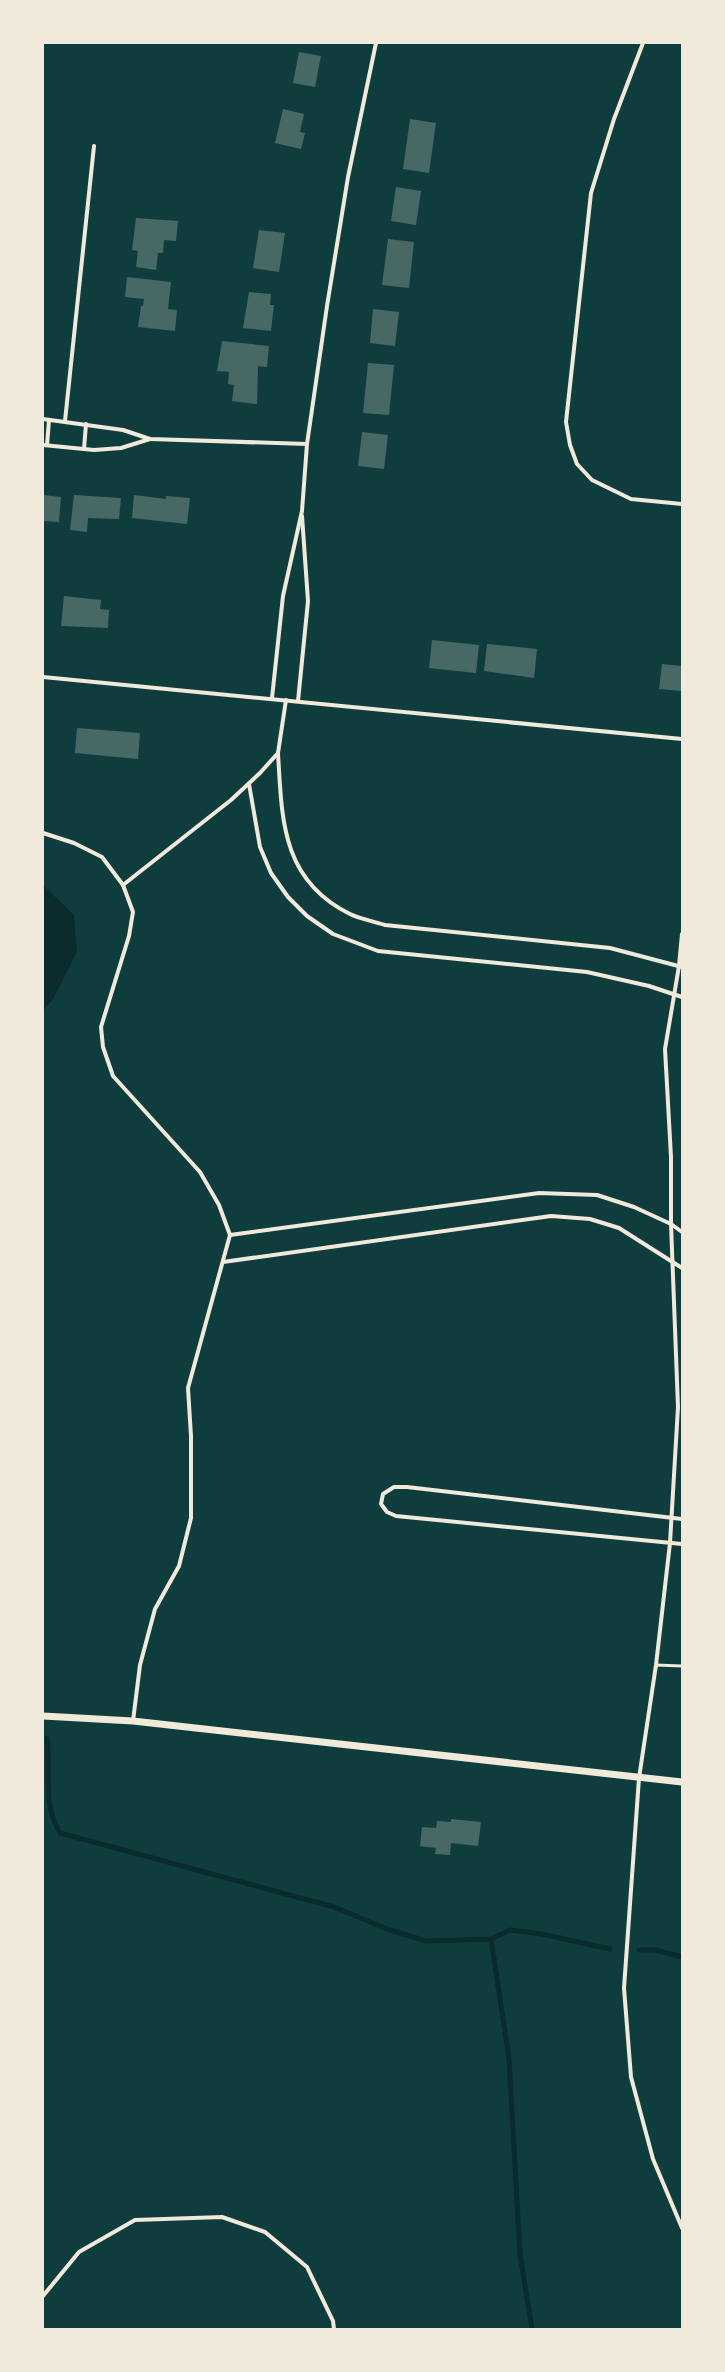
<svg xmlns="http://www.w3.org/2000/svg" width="725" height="2372" viewBox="0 0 725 2372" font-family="Poppins,sans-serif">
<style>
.water{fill:#0a2a2b}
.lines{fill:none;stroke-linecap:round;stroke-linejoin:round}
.stream{stroke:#0a2a2b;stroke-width:5}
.building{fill:#486865}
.service{stroke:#f1e9da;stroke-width:3}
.minor{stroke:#f1e9da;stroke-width:4}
.tertiary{stroke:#f1e9da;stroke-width:7}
</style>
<rect width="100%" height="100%" fill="#0f3d3e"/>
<polygon class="water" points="43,885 74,915 77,952 53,999 43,1011"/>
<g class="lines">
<g class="stream">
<path d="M47,1738C51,1770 42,1804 60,1833L334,1907L387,1929L426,1941L491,1939L509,2059L520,2254L532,2329"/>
<polyline points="491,1939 510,1930 542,1934 610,1949"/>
<polyline points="639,1950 656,1950 682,1957"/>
</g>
</g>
<g class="building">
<polygon points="299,52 321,56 315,87 293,83"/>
<polygon points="283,109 304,114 300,132 305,133 301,149 275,143"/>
<polygon points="410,119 436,123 429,173 403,169"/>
<polygon points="396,187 421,191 416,225 391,221"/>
<polygon points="136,218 178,221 176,241 164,240 163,253 158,253 156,270 136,267 138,251 132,250"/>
<polygon points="259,230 285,233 279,272 253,268"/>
<polygon points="388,239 414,242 409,288 382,285"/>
<polygon points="127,277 171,282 168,309 177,310 175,331 138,327 141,306 143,306 144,299 125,297"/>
<polygon points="249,292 271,294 270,305 274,305 271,331 243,328"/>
<polygon points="373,309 399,312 395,346 370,343"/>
<polygon points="222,341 269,346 267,367 258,366 257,404 232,401 234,385 228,384 229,372 217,371"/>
<polygon points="368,363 394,365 389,415 363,413"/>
<polygon points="362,432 388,435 384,469 358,466"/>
<polygon points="43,495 61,497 59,522 43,521"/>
<polygon points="74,495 121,498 119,519 88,518 87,532 70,530"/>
<polygon points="134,495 166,499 166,496 190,498 187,524 132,518"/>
<polygon points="64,596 101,600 100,609 109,610 108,628 61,626"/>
<polygon points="432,640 479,645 476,673 429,668"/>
<polygon points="487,644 537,649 534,678 484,671"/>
<polygon points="662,664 682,666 682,691 659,689"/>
<polygon points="77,728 140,733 138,759 75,753"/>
<polygon points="451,1819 481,1822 478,1846 451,1843 450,1855 435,1854 436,1848 420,1846 422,1827 436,1828 437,1821 451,1822"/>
</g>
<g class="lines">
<polyline class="service" points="656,1665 682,1666"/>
<g class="minor">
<polyline points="643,43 614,119 591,193 566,422 570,445 577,464 592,480 631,499 682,504"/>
<polyline points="43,419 123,430 150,439 307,444"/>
<polyline points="65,421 94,146"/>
<polyline points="43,445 94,450 121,448 150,439"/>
<polyline points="47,445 49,420"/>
<polyline points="84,449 86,424"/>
<polyline points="43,677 682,739"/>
<polyline points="272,698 283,596 302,511 307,444 327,306 348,177 376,43"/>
<polyline points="298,701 308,601 302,516"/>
<path d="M278,753C282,819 281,880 350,914C360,919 373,921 385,925L610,948L682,967"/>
<polyline points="249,784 260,847 271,873 288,897 307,916 333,934 378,951 587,972 649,986 682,997"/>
<polyline points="43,833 74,843 102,857 123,885 133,912 129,936 101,1027 103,1047 113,1076 200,1172 219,1205 230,1235 188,1388 191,1436 191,1518 179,1566 155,1609 140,1665 133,1721"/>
<polyline points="123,885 231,800 260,773 278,753 286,700"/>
<polyline points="682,934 679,966 665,1049 671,1157 671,1224 678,1407 670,1543 656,1665 639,1778 624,1988 631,2077 653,2159 682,2228"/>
<polyline points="230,1235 539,1193 597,1195 634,1207 671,1224 682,1232"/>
<polyline points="223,1262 551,1216 590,1219 619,1228 682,1268"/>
<polyline points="682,1519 407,1487 394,1487 383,1494 381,1504 387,1512 396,1516 682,1544"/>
<polyline points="43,2296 79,2252 135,2220 222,2217 265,2232 307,2267 333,2321 334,2329"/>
</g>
<polyline class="tertiary" points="43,1716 133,1721 682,1782"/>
</g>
<rect width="725" height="2372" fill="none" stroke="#f1e9da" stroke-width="88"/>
</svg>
